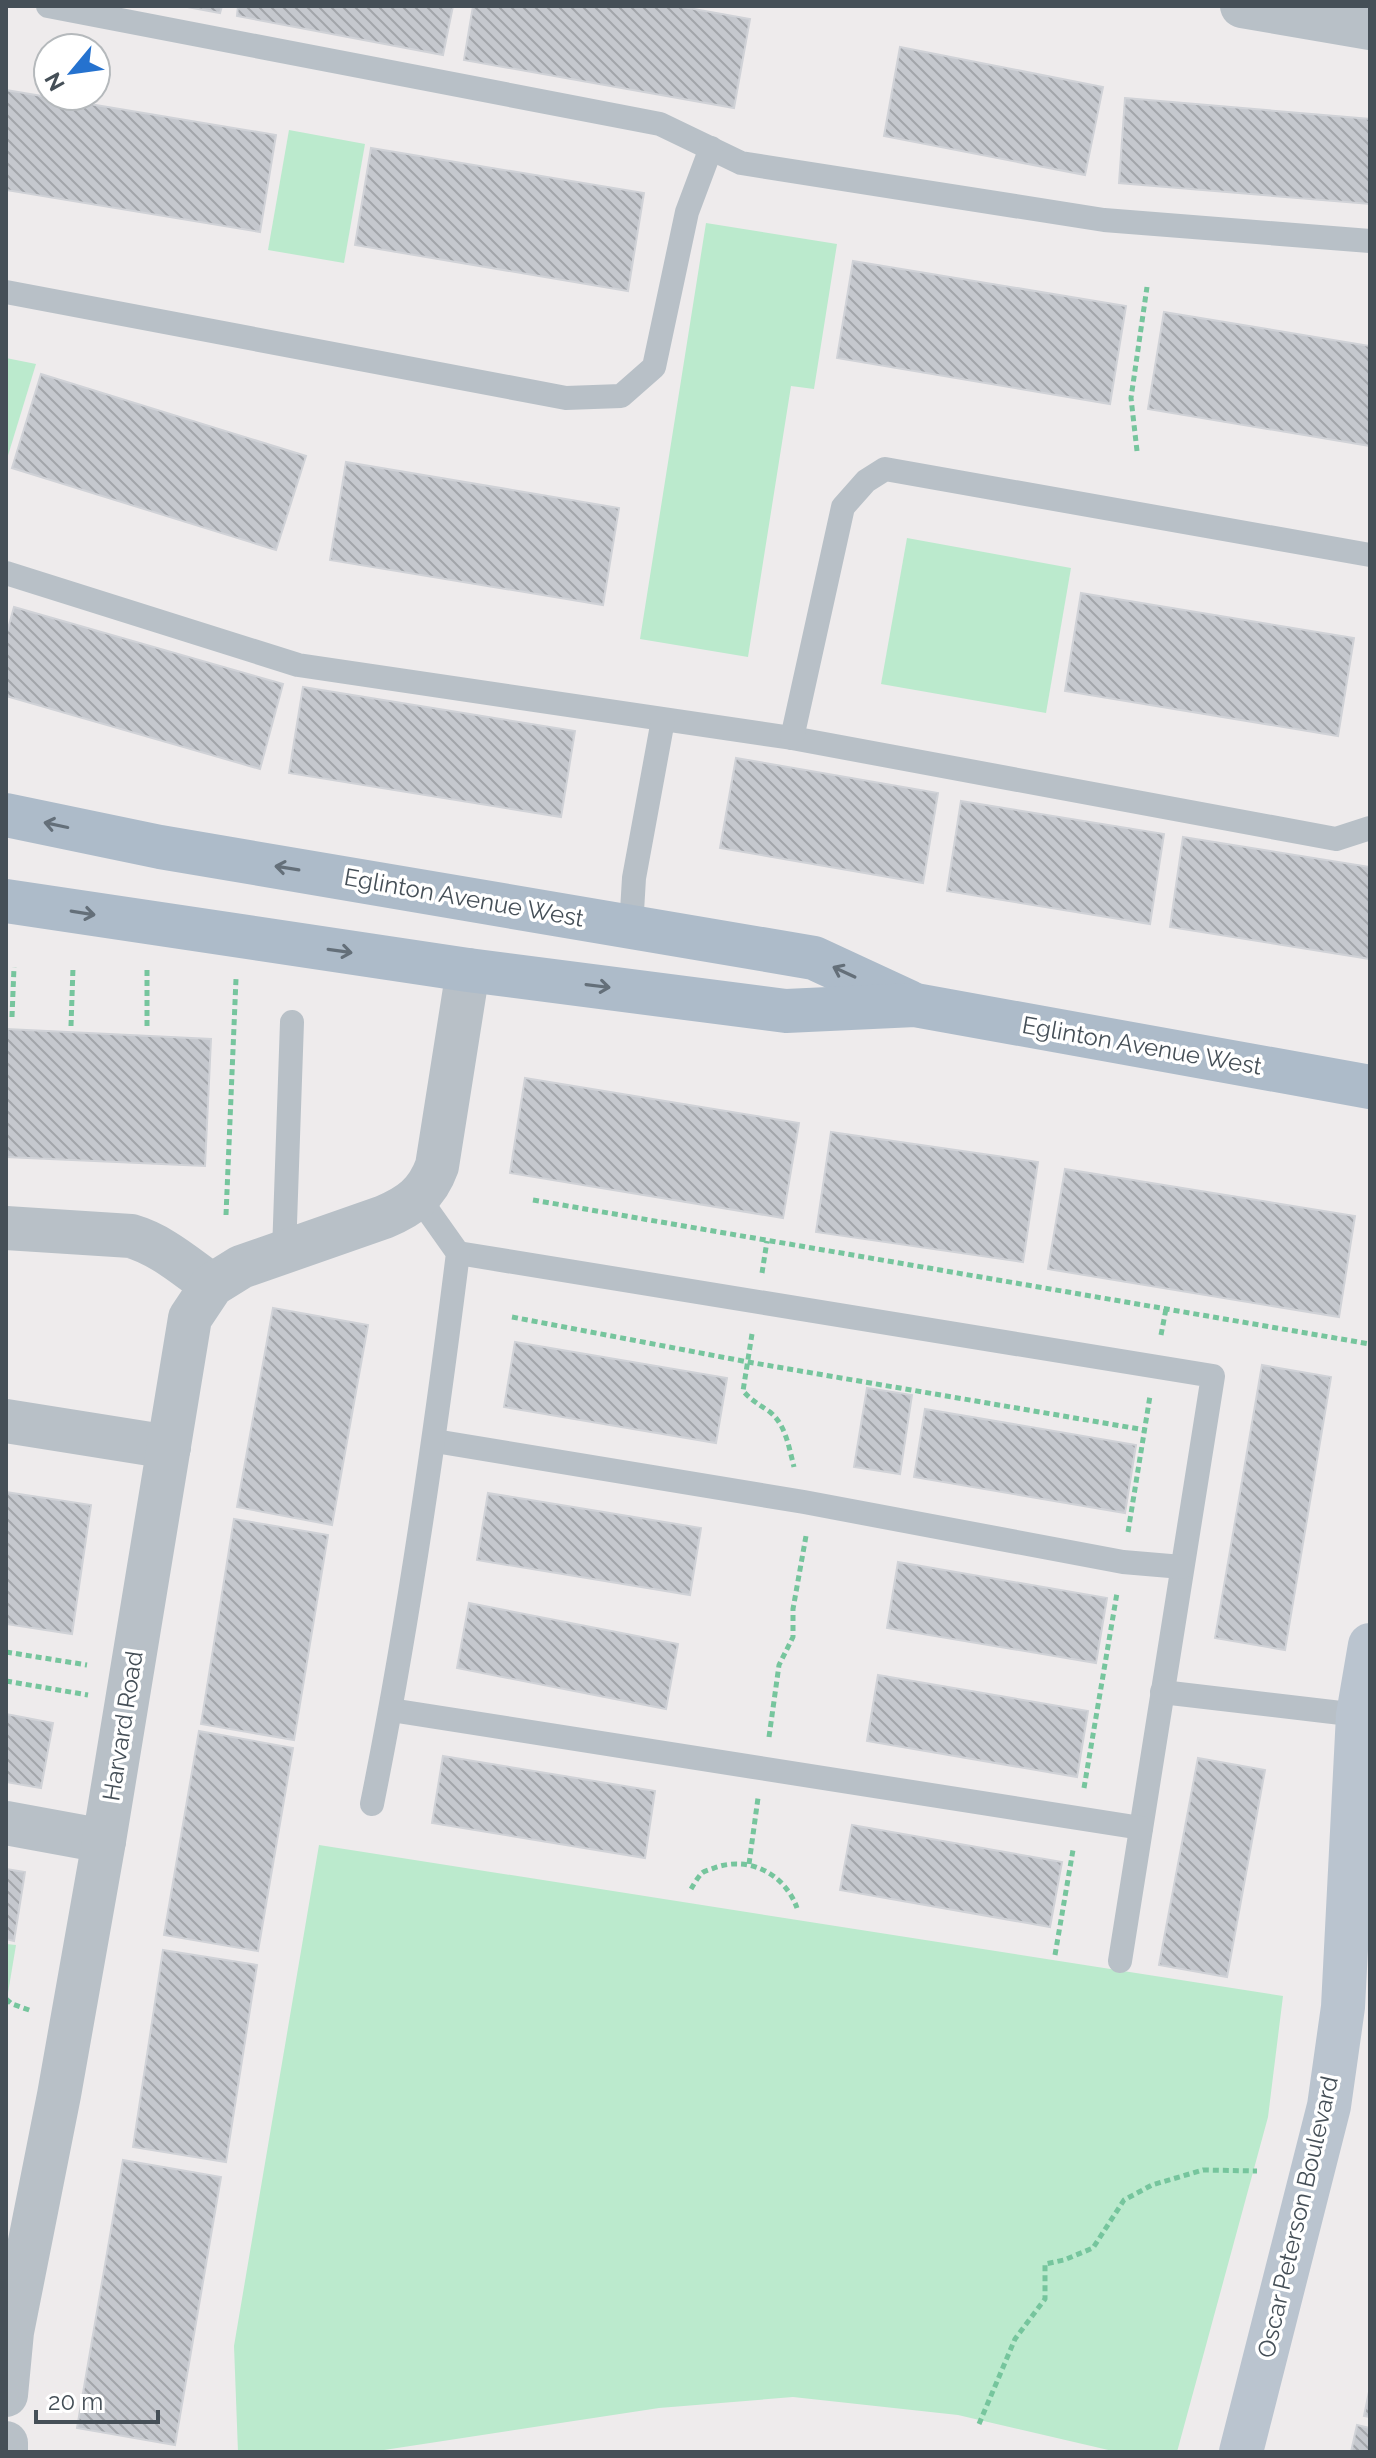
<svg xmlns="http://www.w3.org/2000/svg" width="1376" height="2458" viewBox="0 0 1376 2458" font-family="Raleway,sans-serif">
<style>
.park{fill:#bbeacd}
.building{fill:url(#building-back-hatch);stroke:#d0d2d7;stroke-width:2}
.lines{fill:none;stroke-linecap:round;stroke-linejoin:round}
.path{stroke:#76c59d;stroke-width:5;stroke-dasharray:6 4;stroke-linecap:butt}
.lane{stroke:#b8c0c7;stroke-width:24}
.street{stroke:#b8c0c7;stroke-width:44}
.secondary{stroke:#bac4cf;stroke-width:44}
.primary{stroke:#adbbc9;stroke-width:44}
.oneway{stroke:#646f79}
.labels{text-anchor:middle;stroke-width:7;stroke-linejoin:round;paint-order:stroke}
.street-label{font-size:24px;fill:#454f57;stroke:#fff}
</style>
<defs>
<pattern id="building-back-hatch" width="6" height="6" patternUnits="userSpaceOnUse" patternTransform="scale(2)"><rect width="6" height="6" fill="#c5c8ce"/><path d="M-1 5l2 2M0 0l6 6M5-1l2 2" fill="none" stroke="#a2a5aa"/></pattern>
</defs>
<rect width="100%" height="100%" fill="#eeebec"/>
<g class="park">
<polygon points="289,130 365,144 344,263 268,250"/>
<polygon points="706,223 837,244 814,389 791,386 748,657 640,639"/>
<polygon points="6,358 36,364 6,462"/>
<polygon points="907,538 1071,568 1046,713 881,684"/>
<polygon points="319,1845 1283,1996 1268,2117 1177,2452 1117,2452 958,2415 793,2397 659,2408 371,2452 238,2452 234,2346"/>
<polygon points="6,1944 16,1945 6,2005"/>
</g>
<g class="building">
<polygon points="182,6 222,6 220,13"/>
<polygon points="238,6 453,6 443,55 237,16"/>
<polygon points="473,6 677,6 750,19 734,108 464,60"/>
<polygon points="900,47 1103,87 1085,175 884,136"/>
<polygon points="6,90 276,135 260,232 6,190"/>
<polygon points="1125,98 1370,119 1370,204 1119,183"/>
<polygon points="371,148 644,193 628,291 355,245"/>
<polygon points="853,261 1126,306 1110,404 837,358"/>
<polygon points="1164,312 1370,346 1370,446 1148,409"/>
<polygon points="41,374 306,456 276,550 12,468"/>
<polygon points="346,462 619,508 603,605 330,560"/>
<polygon points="1081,593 1354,638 1338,736 1065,691"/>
<polygon points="14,607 283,684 260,769 6,696 6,636"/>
<polygon points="303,687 575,731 561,817 289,773"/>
<polygon points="736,758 938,793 923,883 720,848"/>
<polygon points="961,801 1164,834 1150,924 947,891"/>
<polygon points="1183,837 1370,867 1370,959 1170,927"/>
<polygon points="6,1029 211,1039 205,1166 6,1157"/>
<polygon points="525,1078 799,1123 783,1218 510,1173"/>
<polygon points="831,1132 1038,1162 1023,1262 816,1232"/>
<polygon points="1065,1169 1355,1216 1339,1317 1048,1269"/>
<polygon points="273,1308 368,1325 332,1525 237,1507"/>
<polygon points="515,1342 727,1378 716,1443 504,1407"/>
<polygon points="1262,1365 1331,1377 1285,1650 1215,1638"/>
<polygon points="867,1388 912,1395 900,1474 854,1467"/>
<polygon points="925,1409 1136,1445 1125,1513 914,1477"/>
<polygon points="6,1492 91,1505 72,1634 6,1624"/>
<polygon points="488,1493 701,1528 690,1595 477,1560"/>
<polygon points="234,1519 328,1535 294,1740 201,1724"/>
<polygon points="898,1562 1107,1598 1096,1663 887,1628"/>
<polygon points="469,1603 678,1644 666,1709 457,1668"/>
<polygon points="878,1675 1088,1711 1077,1777 867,1741"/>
<polygon points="6,1714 53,1723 41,1788 6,1782"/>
<polygon points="199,1731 293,1748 258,1951 164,1935"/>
<polygon points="443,1756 655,1791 645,1858 432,1823"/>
<polygon points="1198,1758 1265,1770 1227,1977 1159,1965"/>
<polygon points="852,1825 1062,1862 1050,1927 840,1890"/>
<polygon points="6,1869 25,1872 14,1941 6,1939"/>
<polygon points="163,1950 257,1965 226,2162 133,2147"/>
<polygon points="123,2160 221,2177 175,2445 77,2428"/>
<polygon points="1370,2387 1370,2417 1364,2416"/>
<polygon points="1357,2425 1370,2428 1370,2452 1351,2452"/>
</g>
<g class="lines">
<g class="path">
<polyline points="1137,451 1131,398 1147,287"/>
<polyline points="147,970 147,1026"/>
<polyline points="12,1017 14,967"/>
<polyline points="71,1026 73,968"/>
<polyline points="533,1200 1370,1344"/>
<polyline points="226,1215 236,979"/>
<polyline points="762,1273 767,1241"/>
<polyline points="512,1317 748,1362 1145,1430"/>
<path d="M752,1334L743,1391C752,1401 760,1405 770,1412C786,1425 789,1448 794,1467"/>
<polyline points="1161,1335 1166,1309"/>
<polyline points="1128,1532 1150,1396"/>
<polyline points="6,1652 87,1665"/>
<polyline points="6,1681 88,1695"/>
<polyline points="769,1737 779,1665 793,1637 793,1609 806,1536"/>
<polyline points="1084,1788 1117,1593"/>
<polyline points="749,1864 758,1798"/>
<path d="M691,1889C694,1884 698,1877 702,1873C704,1871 712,1869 714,1868C749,1855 785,1874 797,1908"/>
<polyline points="1055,1955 1073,1850"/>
<polyline points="6,1999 12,2004 32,2011"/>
<polyline points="6,2086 7,2086"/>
<polyline points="979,2424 1015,2339 1045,2299 1045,2264 1064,2260 1093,2248 1124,2200 1152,2185 1203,2170 1257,2171"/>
</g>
<g class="lane">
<polyline points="48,6 660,124 741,163 1104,220 1370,241"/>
<polyline points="6,292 566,398 621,396 654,367 687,212 711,148"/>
<polyline points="6,573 298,665 792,738 1336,839 1370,828"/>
<polyline points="792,738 843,507 866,481 885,469 1370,555"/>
<polyline points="631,928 634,878 663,720"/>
<polyline points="284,1252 292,1022"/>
<polyline points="458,1253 1213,1376 1120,1961"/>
<polyline points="435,1441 804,1502 1123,1562 1182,1567"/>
<polyline points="1162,1692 1358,1715"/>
<polyline points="391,1710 1141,1828"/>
<path d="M372,1804C409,1621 435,1438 458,1253L419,1198"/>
</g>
<g class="street">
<polyline points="1242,6 1370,28"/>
<path d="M6,1228L131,1236C162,1245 186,1267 212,1285"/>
<polyline points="6,1421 169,1447"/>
<polyline points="6,1823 104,1841"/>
<path d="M6,2395L12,2332L59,2095L104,1841L190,1318L212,1285L241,1267L384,1217C410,1206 427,1194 437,1166L468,970"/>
<polyline points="6,2443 6,2452"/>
</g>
<polyline class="secondary" points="1241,2452 1329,2106 1343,2007 1358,1715 1370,1645"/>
<g class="primary">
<polyline points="6,815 160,847 814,958 909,1002"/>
<polyline points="6,901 468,970 786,1011 915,1005 1370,1087"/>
</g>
</g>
<defs><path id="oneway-shaft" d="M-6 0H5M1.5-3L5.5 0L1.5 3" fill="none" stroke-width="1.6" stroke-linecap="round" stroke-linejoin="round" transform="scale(2)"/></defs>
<g class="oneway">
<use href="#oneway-shaft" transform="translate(56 825) rotate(-168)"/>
<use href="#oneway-shaft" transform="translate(287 868) rotate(-171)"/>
<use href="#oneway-shaft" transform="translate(83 913) rotate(9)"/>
<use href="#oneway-shaft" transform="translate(340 951) rotate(8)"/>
<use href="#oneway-shaft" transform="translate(844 972) rotate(-155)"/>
<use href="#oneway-shaft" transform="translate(598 986) rotate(7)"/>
</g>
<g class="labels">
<g class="street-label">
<text transform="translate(464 898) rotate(10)" y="8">Eglinton Avenue West</text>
<text transform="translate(1142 1046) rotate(10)" y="8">Eglinton Avenue West</text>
<text transform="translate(123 1726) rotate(-81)" y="8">Harvard Road</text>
<text transform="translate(1298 2217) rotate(-77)" y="8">Oscar Peterson Boulevard</text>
</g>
</g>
<rect width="1376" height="2458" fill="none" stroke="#454f57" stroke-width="16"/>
<g transform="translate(72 72) rotate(241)"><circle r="38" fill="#ffffff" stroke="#b5b9bc" stroke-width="2"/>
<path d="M0-6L14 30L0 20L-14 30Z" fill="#2572cf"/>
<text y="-12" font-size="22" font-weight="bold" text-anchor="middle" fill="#454f57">N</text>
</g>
<path d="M36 2410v12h122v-12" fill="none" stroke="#454f57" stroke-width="4"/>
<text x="48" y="2410" font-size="24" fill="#454f57" stroke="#ffffff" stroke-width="6" paint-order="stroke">20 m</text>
</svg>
